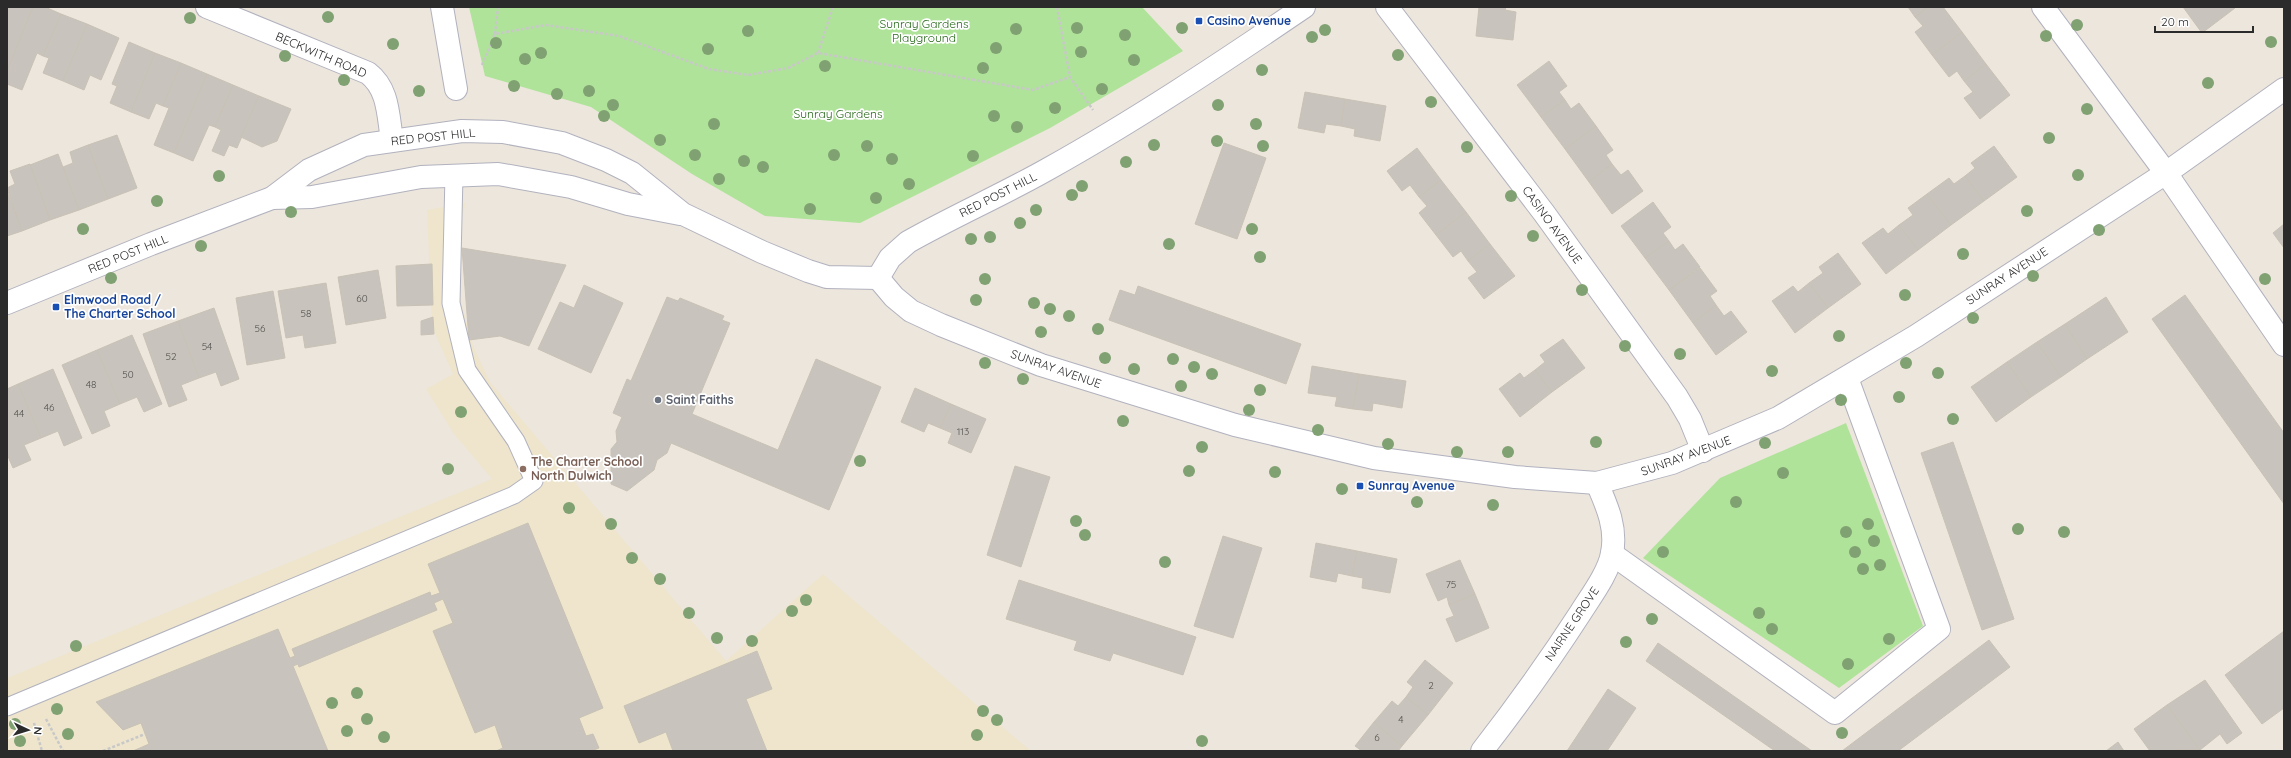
<svg xmlns="http://www.w3.org/2000/svg" width="2291" height="758" viewBox="0 0 2291 758" font-family="Quicksand,sans-serif">
<style>
.education{fill:#eee5cc}
.green{fill:#afe399}
.building{fill:#c8c3bc;stroke:#c8c2b6}
.lines{fill:none;stroke-linecap:round;stroke-linejoin:round}
.lane-casing{stroke:#b1b2be;stroke-width:19}
.street-casing{stroke:#b1b2be;stroke-width:24}
.secondary-casing{stroke:#b1b2be;stroke-width:24}
.path{stroke:#c8c8c8;stroke-width:2.5;stroke-dasharray:3 2;stroke-linecap:butt}
.lane{stroke:#fff;stroke-width:17}
.street{stroke:#fff;stroke-width:22}
.secondary{stroke:#fff;stroke-width:22}
.tree{fill:#80a172}
.transit-dot{fill:#1a4fb4;stroke:#fff;stroke-width:1.5}
.worship-dot{fill:#6b7280;stroke:#fff;stroke-width:1.5}
.education-dot{fill:#8d6e63;stroke:#fff;stroke-width:1.5}
.labels{text-anchor:middle;stroke-width:3.5;stroke-linejoin:round;paint-order:stroke}
.number-label{font-size:10px;fill:#52514f}
.transit-label{font-size:12px;font-weight:bold;fill:#164399;stroke:#fff;text-anchor:start}
.park-label{font-size:12px;fill:#27681a;stroke:#fff}
.street-label{font-size:12px;fill:#2b2b2b;stroke:#fff}
.worship-label{font-size:12px;font-weight:bold;fill:#5b616d;stroke:#fff;text-anchor:start}
.education-label{font-size:12px;font-weight:bold;fill:#785e54;stroke:#fff;text-anchor:start}
</style>
<rect width="100%" height="100%" fill="#ede6dd"/>
<polygon class="education" points="466,203 458,229 458,275 461,303 474,348 490,382 726,661 823,574 1031,751 7,751 7,678 492,479 454,434 426,389 453,374 432,327 427,210"/>
<g class="green">
<polygon points="469,7 1142,7 1183,51 1050,128 860,223 765,216 692,174 591,107 485,76"/>
<polygon points="1846,423 1923,626 1839,688 1643,558 1720,478"/>
</g>
<g class="building">
<polygon points="7,7 33,7 7,71"/>
<polygon points="33,7 45,7 61,14 43,56 37,53 22,90 7,84 7,71"/>
<polygon points="1479,7 1506,7 1505,10 1516,12 1513,40 1476,36"/>
<polygon points="1908,7 1928,7 1915,17"/>
<polygon points="1928,7 1943,7 1962,32 1932,55 1915,32 1923,26 1915,17"/>
<polygon points="2183,7 2234,7 2235,8 2202,33"/>
<polygon points="61,14 87,24 63,81 43,73 49,58 43,56"/>
<polygon points="87,24 119,38 101,80 90,75 84,90 63,81"/>
<polygon points="1962,32 1986,64 1964,81 1957,71 1949,77 1932,55"/>
<polygon points="129,42 155,53 131,112 110,103 117,86 112,84"/>
<polygon points="155,53 181,63 163,106 156,103 149,119 131,112"/>
<polygon points="1549,61 1567,86 1559,92 1565,100 1541,117 1517,85"/>
<polygon points="181,63 207,74 174,153 154,145 169,108 163,106"/>
<polygon points="1986,64 2010,95 1980,119 1964,98 1973,92 1964,81"/>
<polygon points="207,74 233,85 215,127 209,125 193,161 174,153"/>
<polygon points="233,85 259,96 237,148 229,145 224,156 212,151 221,130 215,127"/>
<polygon points="1305,92 1345,99 1341,126 1326,124 1324,133 1298,128"/>
<polygon points="259,96 291,109 277,141 262,147 241,137"/>
<polygon points="1345,99 1386,106 1380,141 1354,136 1355,129 1341,126"/>
<polygon points="1565,100 1571,109 1579,103 1596,126 1565,149 1541,117"/>
<polygon points="1596,126 1613,150 1606,155 1612,164 1589,182 1565,149"/>
<polygon points="117,135 137,188 108,199 88,145"/>
<polygon points="1224,143 1266,158 1237,239 1195,224"/>
<polygon points="88,145 108,199 79,210 63,167 73,163 70,152"/>
<polygon points="1994,146 2017,177 1984,201 1965,176 1975,168 1971,163"/>
<polygon points="1417,148 1441,180 1419,197 1410,185 1402,191 1387,171"/>
<polygon points="58,154 79,210 50,220 30,165"/>
<polygon points="30,164 50,220 22,231 7,188 15,184 10,171"/>
<polygon points="1612,164 1621,175 1628,170 1643,191 1612,214 1589,182"/>
<polygon points="1965,176 1984,201 1951,225 1927,194 1949,178 1954,184"/>
<polygon points="1441,180 1466,212 1436,235 1419,213 1427,206 1419,197"/>
<polygon points="7,191 22,231 7,236"/>
<polygon points="1927,194 1951,225 1918,250 1899,225 1913,215 1908,208"/>
<polygon points="1653,202 1671,227 1663,233 1669,241 1645,258 1621,226"/>
<polygon points="1466,212 1490,244 1468,261 1461,251 1453,257 1436,235"/>
<polygon points="2284,224 2284,248 2273,233"/>
<polygon points="1899,225 1918,250 1886,274 1862,243 1883,228 1888,234"/>
<polygon points="1669,241 1675,250 1683,244 1700,267 1669,290 1645,258"/>
<polygon points="1490,244 1515,276 1484,299 1468,278 1477,272 1468,261"/>
<polygon points="462,248 566,265 529,346 500,336 469,340"/>
<polygon points="1838,253 1861,284 1828,308 1809,283 1823,273 1819,267"/>
<polygon points="432,264 433,305 397,306 396,266"/>
<polygon points="1700,268 1717,291 1710,296 1716,305 1693,323 1669,290"/>
<polygon points="378,270 386,318 346,325 338,277"/>
<polygon points="326,283 336,343 305,348 303,335 286,338 278,291"/>
<polygon points="1809,283 1828,308 1795,333 1772,301 1793,286 1798,292"/>
<polygon points="584,285 623,303 591,373 538,349 560,302 574,308"/>
<polygon points="1138,286 1301,344 1286,384 1109,320 1120,290 1135,295"/>
<polygon points="273,291 285,358 247,365 236,298"/>
<polygon points="2185,295 2284,433 2284,504 2152,319"/>
<polygon points="667,297 678,301 680,298 724,316 722,320 730,323 692,414 778,450 816,359 881,387 829,510 671,443 667,453 657,460 654,470 627,491 611,484 611,449 617,442 616,431 622,417 613,413 627,379 631,381"/>
<polygon points="2106,297 2128,332 2087,359 2065,324"/>
<polygon points="1716,305 1724,316 1731,311 1747,332 1716,355 1693,323"/>
<polygon points="214,308 239,379 221,386 216,372 199,378 178,321"/>
<polygon points="433,317 434,334 421,335 421,321"/>
<polygon points="178,321 199,378 181,385 187,400 169,407 143,334"/>
<polygon points="2065,324 2087,359 2061,377 2037,342"/>
<polygon points="132,335 162,404 144,412 137,397 120,404 97,350"/>
<polygon points="1563,339 1585,368 1552,392 1535,370 1545,362 1540,355"/>
<polygon points="2037,342 2061,377 2031,397 2007,362"/>
<polygon points="97,350 120,404 104,411 110,426 92,434 62,365"/>
<polygon points="2007,362 2031,397 1996,422 1971,387"/>
<polygon points="1312,366 1359,374 1353,409 1335,406 1337,397 1308,393"/>
<polygon points="53,369 82,438 64,446 58,431 41,438 18,384"/>
<polygon points="1535,370 1552,392 1520,417 1499,389 1520,373 1524,378"/>
<polygon points="1359,374 1406,381 1402,408 1373,403 1372,411 1353,409"/>
<polygon points="18,384 41,438 24,445 31,460 13,468 7,454 7,389"/>
<polygon points="915,388 951,404 940,428 928,423 924,432 901,422"/>
<polygon points="951,404 986,419 971,453 948,443 952,433 940,428"/>
<polygon points="1953,442 2014,619 1982,630 1921,453"/>
<polygon points="1015,466 1050,477 1021,567 987,555"/>
<polygon points="528,523 603,708 579,718 586,736 593,734 599,748 591,751 496,751 503,748 495,725 475,733 433,631 453,623 443,599 434,603 437,610 299,667 298,664 293,666 328,751 133,751 149,744 141,723 123,730 96,702 278,629 290,658 295,656 292,649 430,592 431,596 440,593 428,564"/>
<polygon points="1223,536 1262,548 1233,638 1194,626"/>
<polygon points="1316,543 1357,551 1352,576 1338,573 1336,582 1310,577"/>
<polygon points="1357,551 1397,559 1390,593 1362,588 1363,578 1352,576"/>
<polygon points="1460,560 1475,594 1449,605 1447,597 1438,601 1426,574"/>
<polygon points="1019,580 1196,637 1183,675 1113,653 1110,661 1074,650 1077,641 1006,619"/>
<polygon points="1475,594 1489,628 1456,642 1446,619 1454,616 1449,605"/>
<polygon points="2284,631 2284,708 2262,724 2225,675"/>
<polygon points="1989,640 2010,667 1898,751 1842,751"/>
<polygon points="1658,643 1812,751 1775,751 1646,661"/>
<polygon points="757,651 772,689 746,699 767,751 673,751 666,732 639,743 624,706"/>
<polygon points="1425,660 1453,683 1428,715 1406,697 1413,687 1407,682"/>
<polygon points="2205,680 2242,733 2227,744 2220,734 2200,750 2167,705"/>
<polygon points="1608,689 1636,708 1607,751 1567,751"/>
<polygon points="1406,697 1428,715 1402,746 1374,722 1392,701 1398,706"/>
<polygon points="2167,705 2200,750 2150,751 2134,729"/>
<polygon points="1374,722 1402,746 1398,751 1362,751 1355,746"/>
<polygon points="2118,742 2124,751 2106,751"/>
</g>
<g class="lines">
<defs>
<polyline id="lane" points="7,707 514,495 534,481 516,441 467,370 451,303 454,175"/>
<g id="street">
<path d="M207,7L368,73C389,89 388,116 392,140"/>
<polyline points="442,7 456,89"/>
<polyline points="1387,7 1544,213 1677,397 1690,419 1703,451"/>
<polyline points="2043,7 2166,173 2284,345"/>
<polyline points="1612,554 1835,713 1939,629 1847,378"/>
<path d="M1482,751C1517,706 1550,660 1581,612C1591,596 1609,572 1612,553C1617,528 1607,506 1597,483"/>
</g>
<g id="secondary">
<polyline points="272,198 312,197 421,177 498,174 571,187 628,204 680,214"/>
<polyline points="878,278 894,297 911,311 941,325 1041,365 1235,425 1374,458 1515,477 1597,483 1672,463 1778,418 1916,336 2166,173 2284,89"/>
<path d="M878,278L890,258L908,242C954,216 1002,195 1048,169C1136,120 1220,64 1304,7"/>
<polyline points="7,303 151,244 272,198 309,170 364,145 462,131 503,132 562,143 606,160 632,173 683,214 762,252 808,271 827,277 878,278"/>
</g>
</defs>
<use href="#lane" class="lane-casing"/>
<use href="#street" class="street-casing"/>
<use href="#secondary" class="secondary-casing"/>
<g class="path">
<polyline points="1057,7 1070,77"/>
<polyline points="495,34 498,7"/>
<polyline points="818,53 833,7"/>
<polyline points="482,65 495,34 546,25 619,36 709,69 748,75 788,68 818,53 1033,90 1070,77 1093,110"/>
<polyline points="46,719 63,751"/>
<polyline points="34,723 42,751"/>
<polyline points="103,751 145,734"/>
</g>
<use href="#lane" class="lane"/>
<use href="#street" class="street"/>
<use href="#secondary" class="secondary"/>
</g>
<g class="tree">
<circle cx="328" cy="17" r="6"/>
<circle cx="190" cy="18" r="6"/>
<circle cx="2077" cy="25" r="6"/>
<circle cx="1077" cy="28" r="6"/>
<circle cx="1182" cy="28" r="6"/>
<circle cx="1016" cy="29" r="6"/>
<circle cx="1325" cy="30" r="6"/>
<circle cx="748" cy="31" r="6"/>
<circle cx="1125" cy="35" r="6"/>
<circle cx="2046" cy="36" r="6"/>
<circle cx="1312" cy="37" r="6"/>
<circle cx="2271" cy="42" r="6"/>
<circle cx="496" cy="43" r="6"/>
<circle cx="393" cy="44" r="6"/>
<circle cx="996" cy="48" r="6"/>
<circle cx="708" cy="49" r="6"/>
<circle cx="1081" cy="52" r="6"/>
<circle cx="541" cy="53" r="6"/>
<circle cx="1398" cy="55" r="6"/>
<circle cx="285" cy="56" r="6"/>
<circle cx="525" cy="59" r="6"/>
<circle cx="1134" cy="60" r="6"/>
<circle cx="825" cy="66" r="6"/>
<circle cx="983" cy="68" r="6"/>
<circle cx="1262" cy="70" r="6"/>
<circle cx="344" cy="80" r="6"/>
<circle cx="2208" cy="83" r="6"/>
<circle cx="514" cy="86" r="6"/>
<circle cx="1102" cy="89" r="6"/>
<circle cx="419" cy="91" r="6"/>
<circle cx="589" cy="91" r="6"/>
<circle cx="557" cy="94" r="6"/>
<circle cx="1431" cy="102" r="6"/>
<circle cx="613" cy="105" r="6"/>
<circle cx="1218" cy="105" r="6"/>
<circle cx="1055" cy="108" r="6"/>
<circle cx="2087" cy="109" r="6"/>
<circle cx="604" cy="116" r="6"/>
<circle cx="994" cy="116" r="6"/>
<circle cx="714" cy="124" r="6"/>
<circle cx="1256" cy="124" r="6"/>
<circle cx="1017" cy="127" r="6"/>
<circle cx="2049" cy="138" r="6"/>
<circle cx="660" cy="140" r="6"/>
<circle cx="1217" cy="141" r="6"/>
<circle cx="1154" cy="145" r="6"/>
<circle cx="867" cy="146" r="6"/>
<circle cx="1263" cy="146" r="6"/>
<circle cx="1467" cy="147" r="6"/>
<circle cx="695" cy="155" r="6"/>
<circle cx="834" cy="155" r="6"/>
<circle cx="973" cy="156" r="6"/>
<circle cx="892" cy="159" r="6"/>
<circle cx="744" cy="161" r="6"/>
<circle cx="1126" cy="162" r="6"/>
<circle cx="763" cy="167" r="6"/>
<circle cx="2078" cy="175" r="6"/>
<circle cx="219" cy="176" r="6"/>
<circle cx="719" cy="179" r="6"/>
<circle cx="909" cy="184" r="6"/>
<circle cx="1082" cy="186" r="6"/>
<circle cx="1072" cy="195" r="6"/>
<circle cx="1511" cy="196" r="6"/>
<circle cx="876" cy="198" r="6"/>
<circle cx="157" cy="201" r="6"/>
<circle cx="810" cy="209" r="6"/>
<circle cx="1036" cy="210" r="6"/>
<circle cx="2027" cy="211" r="6"/>
<circle cx="291" cy="212" r="6"/>
<circle cx="1020" cy="223" r="6"/>
<circle cx="83" cy="229" r="6"/>
<circle cx="1252" cy="229" r="6"/>
<circle cx="2099" cy="230" r="6"/>
<circle cx="1533" cy="236" r="6"/>
<circle cx="990" cy="237" r="6"/>
<circle cx="971" cy="239" r="6"/>
<circle cx="1169" cy="244" r="6"/>
<circle cx="201" cy="246" r="6"/>
<circle cx="1963" cy="254" r="6"/>
<circle cx="1260" cy="257" r="6"/>
<circle cx="2033" cy="276" r="6"/>
<circle cx="111" cy="278" r="6"/>
<circle cx="985" cy="279" r="6"/>
<circle cx="2265" cy="279" r="6"/>
<circle cx="1582" cy="290" r="6"/>
<circle cx="1905" cy="295" r="6"/>
<circle cx="976" cy="300" r="6"/>
<circle cx="1034" cy="303" r="6"/>
<circle cx="1050" cy="309" r="6"/>
<circle cx="1069" cy="316" r="6"/>
<circle cx="1973" cy="318" r="6"/>
<circle cx="1098" cy="329" r="6"/>
<circle cx="1041" cy="332" r="6"/>
<circle cx="1839" cy="336" r="6"/>
<circle cx="1625" cy="346" r="6"/>
<circle cx="1680" cy="354" r="6"/>
<circle cx="1105" cy="358" r="6"/>
<circle cx="1173" cy="359" r="6"/>
<circle cx="985" cy="363" r="6"/>
<circle cx="1906" cy="363" r="6"/>
<circle cx="1194" cy="367" r="6"/>
<circle cx="1134" cy="369" r="6"/>
<circle cx="1772" cy="371" r="6"/>
<circle cx="1938" cy="373" r="6"/>
<circle cx="1212" cy="374" r="6"/>
<circle cx="1023" cy="379" r="6"/>
<circle cx="1181" cy="386" r="6"/>
<circle cx="1260" cy="390" r="6"/>
<circle cx="1899" cy="397" r="6"/>
<circle cx="1841" cy="400" r="6"/>
<circle cx="1249" cy="410" r="6"/>
<circle cx="461" cy="412" r="6"/>
<circle cx="1953" cy="419" r="6"/>
<circle cx="1123" cy="421" r="6"/>
<circle cx="1318" cy="430" r="6"/>
<circle cx="1596" cy="442" r="6"/>
<circle cx="1765" cy="443" r="6"/>
<circle cx="1388" cy="444" r="6"/>
<circle cx="1202" cy="447" r="6"/>
<circle cx="1457" cy="452" r="6"/>
<circle cx="1508" cy="452" r="6"/>
<circle cx="860" cy="461" r="6"/>
<circle cx="448" cy="469" r="6"/>
<circle cx="1189" cy="471" r="6"/>
<circle cx="1275" cy="472" r="6"/>
<circle cx="1783" cy="473" r="6"/>
<circle cx="1342" cy="489" r="6"/>
<circle cx="1417" cy="502" r="6"/>
<circle cx="1736" cy="502" r="6"/>
<circle cx="1493" cy="505" r="6"/>
<circle cx="569" cy="508" r="6"/>
<circle cx="1076" cy="521" r="6"/>
<circle cx="611" cy="524" r="6"/>
<circle cx="1868" cy="524" r="6"/>
<circle cx="2018" cy="529" r="6"/>
<circle cx="1846" cy="532" r="6"/>
<circle cx="2064" cy="532" r="6"/>
<circle cx="1085" cy="535" r="6"/>
<circle cx="1874" cy="541" r="6"/>
<circle cx="1663" cy="552" r="6"/>
<circle cx="1855" cy="552" r="6"/>
<circle cx="632" cy="558" r="6"/>
<circle cx="1165" cy="562" r="6"/>
<circle cx="1880" cy="565" r="6"/>
<circle cx="1863" cy="569" r="6"/>
<circle cx="660" cy="579" r="6"/>
<circle cx="806" cy="600" r="6"/>
<circle cx="792" cy="611" r="6"/>
<circle cx="689" cy="613" r="6"/>
<circle cx="1759" cy="613" r="6"/>
<circle cx="1652" cy="619" r="6"/>
<circle cx="1772" cy="629" r="6"/>
<circle cx="717" cy="638" r="6"/>
<circle cx="1889" cy="639" r="6"/>
<circle cx="752" cy="641" r="6"/>
<circle cx="1626" cy="642" r="6"/>
<circle cx="76" cy="646" r="6"/>
<circle cx="1848" cy="664" r="6"/>
<circle cx="357" cy="693" r="6"/>
<circle cx="332" cy="703" r="6"/>
<circle cx="57" cy="709" r="6"/>
<circle cx="983" cy="711" r="6"/>
<circle cx="367" cy="719" r="6"/>
<circle cx="997" cy="720" r="6"/>
<circle cx="15" cy="724" r="6"/>
<circle cx="347" cy="731" r="6"/>
<circle cx="1842" cy="733" r="6"/>
<circle cx="68" cy="734" r="6"/>
<circle cx="977" cy="735" r="6"/>
<circle cx="384" cy="737" r="6"/>
<circle cx="20" cy="741" r="6"/>
<circle cx="1202" cy="741" r="6"/>
</g>
<g class="transit-dot">
<rect x="1195" y="17" width="8" height="8" rx="2"/>
<rect x="52" y="303" width="8" height="8" rx="2"/>
<rect x="1356" y="482" width="8" height="8" rx="2"/>
</g>
<circle class="worship-dot" cx="658" cy="400" r="4"/>
<circle class="education-dot" cx="523" cy="469" r="4"/>
<g class="labels">
<g class="number-label">
<text x="362" y="302">60</text>
<text x="306" y="317">58</text>
<text x="260" y="332">56</text>
<text x="207" y="350">54</text>
<text x="171" y="360">52</text>
<text x="128" y="378">50</text>
<text x="91" y="388">48</text>
<text x="49" y="411">46</text>
<text x="19" y="417">44</text>
<text x="963" y="435">113</text>
<text x="1451" y="588">75</text>
<text x="1431" y="689">2</text>
<text x="1401" y="723">4</text>
<text x="1377" y="741">6</text>
</g>
<g class="transit-label">
<text x="1207" y="25">Casino Avenue</text>
<text x="64" y="304">Elmwood Road /<tspan x="64" dy="14">The Charter School</tspan></text>
<text x="1368" y="490">Sunray Avenue</text>
</g>
<g class="park-label">
<text x="924" y="28">Sunray Gardens<tspan x="924" dy="14">Playground</tspan></text>
<text x="838" y="118">Sunray Gardens</text>
</g>
<g class="street-label">
<text transform="translate(321 55) rotate(23)" y="4">BECKWITH ROAD</text>
<text transform="translate(433 137) rotate(-6)" y="4">RED POST HILL</text>
<text transform="translate(998 195) rotate(-27)" y="4">RED POST HILL</text>
<text transform="translate(1552 225) rotate(54)" y="4">CASINO AVENUE</text>
<text transform="translate(128 254) rotate(-22)" y="4">RED POST HILL</text>
<text transform="translate(2007 276) rotate(-33)" y="4">SUNRAY AVENUE</text>
<text transform="translate(1056 369) rotate(19)" y="4">SUNRAY AVENUE</text>
<text transform="translate(1686 456) rotate(-20)" y="4">SUNRAY AVENUE</text>
<text transform="translate(1572 624) rotate(-56)" y="4">NAIRNE GROVE</text>
</g>
<g class="worship-label">
<text x="666" y="404">Saint Faiths</text>
</g>
<g class="education-label">
<text x="531" y="466">The Charter School<tspan x="531" dy="14">North Dulwich</tspan></text>
</g>
</g>
<rect width="2291" height="758" fill="none" stroke="#2b2b2b" stroke-width="16"/>
<g transform="translate(28 730) rotate(94)" stroke="#ffffff" stroke-width="3" paint-order="stroke">
<path d="M0-3L7 15L0 10L-7 15Z" fill="#2b2b2b"/>
<text y="-6" font-size="11" font-weight="bold" text-anchor="middle" fill="#2b2b2b">N</text>
</g>
<path d="M2155 26v6h98v-6" fill="none" stroke="#2b2b2b" stroke-width="2"/>
<text x="2161" y="26" font-size="12" fill="#2b2b2b" stroke="#ffffff" stroke-width="3" paint-order="stroke">20 m</text>
</svg>
